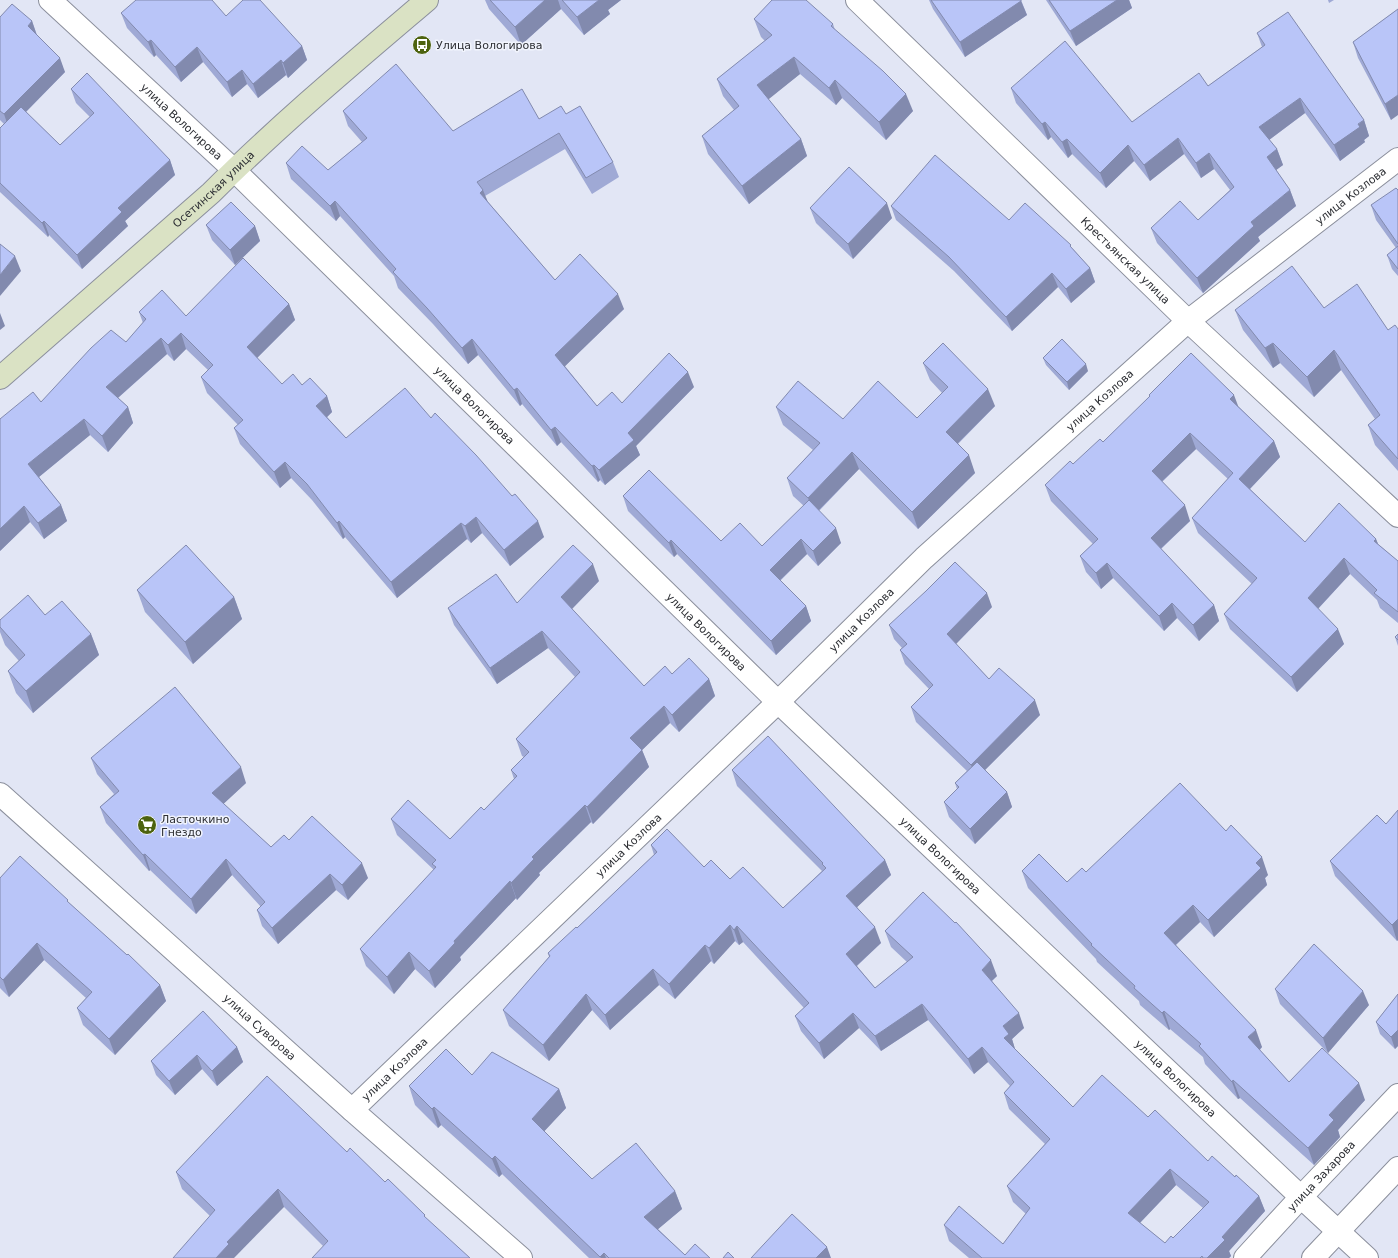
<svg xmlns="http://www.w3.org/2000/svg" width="1398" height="1258" viewBox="0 0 1398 1258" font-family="'DejaVu Sans',sans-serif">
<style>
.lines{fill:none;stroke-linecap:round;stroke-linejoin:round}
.street-casing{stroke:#8b8f9c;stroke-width:24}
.secondary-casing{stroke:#8b8f9c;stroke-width:24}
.street{stroke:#fff;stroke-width:22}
.secondary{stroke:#dae2c4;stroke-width:22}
.wall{fill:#9fa9d5;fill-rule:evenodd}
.shaded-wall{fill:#828aae}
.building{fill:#b9c5f8;stroke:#828aae;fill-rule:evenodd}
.labels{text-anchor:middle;stroke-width:3;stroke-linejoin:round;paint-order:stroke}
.poi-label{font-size:11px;fill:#2d2f34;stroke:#f1f4fd;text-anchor:start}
.street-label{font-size:11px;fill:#2d2f34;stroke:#f1f4fd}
</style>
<rect width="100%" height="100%" fill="#e2e6f5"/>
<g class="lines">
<defs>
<g id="street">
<path id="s1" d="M50,0L234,170L778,702L1301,1197L1367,1258"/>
<path id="s2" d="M857,0L1188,321L1398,516"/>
<path id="s3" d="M0,794L352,1110L521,1258"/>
<path id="s4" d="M352,1110L778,702L924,558L1188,321L1398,159"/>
<path id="s5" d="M1245,1258L1301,1197L1398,1095"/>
<polyline points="1313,1258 1398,1168"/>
</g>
<g id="secondary">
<path id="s6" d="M0,378L211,193C279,125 353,63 427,0"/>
</g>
</defs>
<use href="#street" class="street-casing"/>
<use href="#secondary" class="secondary-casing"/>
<use href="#street" class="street"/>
<use href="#secondary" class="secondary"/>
</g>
<g class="wall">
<polygon points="485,0 621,0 608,10 610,14 584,35 561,9 521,45 489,9"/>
<polygon points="929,0 1021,0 1027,15 965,57 933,9"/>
<polygon points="1046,0 1129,0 1132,8 1076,46"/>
<polygon points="1328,0 1334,0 1329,3"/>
<polygon points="1398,9 1391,120 1358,58 1353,42"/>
<polygon points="121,13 226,16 302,46 307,60 288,78 286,75 258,98 247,84 232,97 203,62 181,82 156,55 154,57 127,28"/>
<polygon points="0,17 32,21 37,35 65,72 26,112 60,145 90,117 76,103 71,89 170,160 175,175 125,221 128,226 82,269 49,235 48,237 0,192 0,128 4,124 0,120"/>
<polygon points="754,19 833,24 835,30 913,111 886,140 842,98 836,105 800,74 768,99 801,139 807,156 749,204 708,154 702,136 734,110 723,96 717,79 765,41 761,37"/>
<polygon points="1257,33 1364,120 1369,136 1364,140 1365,142 1340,161 1305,113 1269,140 1277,149 1283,165 1276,170 1290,190 1296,206 1258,237 1260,241 1203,293 1157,243 1151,228 1198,220 1230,190 1214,169 1201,178 1184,154 1150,181 1134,161 1106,188 1072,154 1068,158 1051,137 1048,140 1016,103 1011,88 1132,122 1208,86 1262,47"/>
<polygon points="343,111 453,131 539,119 566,114 613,162 619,177 592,194 565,149 485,196 488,202 555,280 624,309 565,366 597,406 622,403 694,387 636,446 640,455 605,485 600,480 598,482 561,442 557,446 522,404 520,406 478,355 468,364 433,324 398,288 394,276 340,216 336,221 291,179 286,163 328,170 362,142 348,126"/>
<polygon points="1398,190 1398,276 1392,269 1387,255 1396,248 1376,220 1371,205"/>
<polygon points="891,206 1009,220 1073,249 1090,268 1095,282 1071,303 1058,287 1012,331 954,271 896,220"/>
<polygon points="810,208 892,218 853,259 816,223"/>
<polygon points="206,225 255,226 260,241 235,265 212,240"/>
<polygon points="289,304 295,320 257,358 282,384 302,385 327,396 332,412 327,417 346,438 431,418 544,537 510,566 482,533 471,543 467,539 397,598 345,537 343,539 312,500 291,478 280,488 240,444 234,428 238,425 207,393 201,377 208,370 186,349 174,361 167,354 118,398 128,407 133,423 108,452 90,435 39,477 61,505 67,521 44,539 30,522 0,551 41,402 126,342 143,323 139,312 186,316"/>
<polygon points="1324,308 1388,330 1398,329 1398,471 1375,445 1368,425 1375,419 1341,370 1314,397 1280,363 1273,368 1243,330 1235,310"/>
<polygon points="1043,358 1088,371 1069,390 1046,365"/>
<polygon points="923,363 995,406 958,444 975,473 918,529 859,469 819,511 841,543 818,566 807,554 780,581 806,606 811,621 776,655 677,554 674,557 628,511 623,496 721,541 762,546 804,506 793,496 787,478 813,450 783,425 776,407 843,419 917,418 942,393 930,380"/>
<polygon points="1149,395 1239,407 1274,441 1280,457 1250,489 1305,542 1376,539 1378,544 1398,561 1398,623 1380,608 1377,600 1350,574 1318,609 1344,644 1297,692 1230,629 1224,614 1252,584 1198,533 1192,518 1228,479 1196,449 1162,482 1190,521 1161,549 1214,605 1219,621 1199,641 1177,618 1164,631 1113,578 1101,589 1086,572 1080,556 1093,544 1051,501 1045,485 1103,442 1150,397"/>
<polygon points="599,581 572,609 644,686 672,674 709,679 715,696 679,732 670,723 642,750 649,767 593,824 591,822 539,873 540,875 517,900 516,898 460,957 461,960 435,988 415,969 394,994 366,966 360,949 434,870 397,835 391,819 450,839 484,810 514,779 511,770 524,757 522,756 516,739 575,677 548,648 497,684 454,625 448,608 517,603"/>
<polygon points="137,590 234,597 242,619 193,664 145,612"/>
<polygon points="992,607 956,644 989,679 1040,715 985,770 1007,792 1012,807 975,844 949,817 944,802 957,789 955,783 967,771 916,722 911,707 929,689 905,664 900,650 902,648 894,639 889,625"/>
<polygon points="45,615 91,634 99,655 33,713 16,693 8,671 19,661 5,645 0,632 0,620"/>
<polygon points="1398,634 1398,646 1395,637"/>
<polygon points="91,758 246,783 223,804 271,847 289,840 368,878 348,900 336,890 278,944 262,926 257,910 261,907 232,875 196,914 150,870 149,871 106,823 100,807 114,794 97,774"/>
<path d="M732,770L885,860L891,875L857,907L881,943L857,966L875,988L907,962L891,947L885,931L997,976L992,981L1024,1028L1012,1039L1015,1049L1073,1107L1148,1117L1208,1161L1235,1177L1259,1196L1265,1211L1229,1251L1231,1256L1229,1258H969L949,1241L944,1225L1003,1244L1026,1214L1013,1202L1007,1186L1045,1144L1009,1109L1004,1093L1010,1086L988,1062L974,1074L928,1020L881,1051L859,1028L824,1059L801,1031L795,1016L804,1008L743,942L739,945L735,941L714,964L711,961L675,999L659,985L610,1030L592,1010L549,1061L509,1026L503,1010L549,957L548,953L577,928L654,855L651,845L730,879L783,908L822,871L737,786ZM1176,1185L1203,1208L1173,1238L1165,1243L1140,1223Z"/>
<polygon points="1398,810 1398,940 1397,941 1335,876 1330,861 1386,824"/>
<polygon points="1226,831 1268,875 1265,878 1267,885 1214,937 1200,922 1176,945 1262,1047 1260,1050 1289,1082 1365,1100 1338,1130 1340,1137 1314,1165 1240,1098 1238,1099 1205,1064 1203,1057 1170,1029 1169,1030 1140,1005 1139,1001 1097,962 1096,959 1028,888 1022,871 1067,882 1086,872"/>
<polygon points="0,878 69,903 160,985 166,1001 115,1055 83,1025 77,1008 86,998 44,960 9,997 0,988"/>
<polygon points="1275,989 1369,1005 1328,1053 1280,1004"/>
<polygon points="1398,994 1398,1046 1395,1049 1380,1034 1376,1022"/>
<polygon points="237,1047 243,1062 217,1086 202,1069 175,1095 156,1075 151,1061"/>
<polygon points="472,1075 559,1089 566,1108 544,1131 592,1179 675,1191 682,1209 658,1229 685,1255 710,1258 589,1258 502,1174 499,1177 441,1125 438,1128 415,1105 409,1086"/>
<polygon points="347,1152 385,1182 323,1246 284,1207 210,1216 182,1189 176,1172"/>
</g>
<g class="shaded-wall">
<polygon points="545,0 558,0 561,9 521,45 515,27"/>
<polygon points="599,0 621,0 608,10 610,14 584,35 577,17"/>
<polygon points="1117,0 1129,0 1132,8 1076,46 1070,31"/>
<polygon points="1021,1 1027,15 965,57 960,42"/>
<polygon points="32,21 37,36 28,26"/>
<polygon points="151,40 156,55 154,57 148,42"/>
<polygon points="302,46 307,60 288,78 283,63"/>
<polygon points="197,47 203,62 181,82 175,67"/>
<polygon points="794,57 800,74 764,103 757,85"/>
<polygon points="60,58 65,72 9,129 4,114"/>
<polygon points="281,60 286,75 258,98 253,84"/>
<polygon points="242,70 247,84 232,97 227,82"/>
<polygon points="835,80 842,98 836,105 829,88"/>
<polygon points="906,94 913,111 886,140 879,122"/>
<polygon points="1398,95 1398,115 1391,120 1385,104"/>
<polygon points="1300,98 1305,113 1265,143 1259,127"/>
<polygon points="1364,120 1369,136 1364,140 1365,142 1340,161 1334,145"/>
<polygon points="1045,122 1051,137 1048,140 1042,124"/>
<polygon points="1178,138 1184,154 1150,181 1144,165"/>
<polygon points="801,139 807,156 749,204 742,186"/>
<polygon points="1067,139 1072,154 1068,158 1062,142"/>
<polygon points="1128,145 1134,161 1106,188 1100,173"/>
<polygon points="1277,149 1283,165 1272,173 1267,157"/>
<polygon points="1209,153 1214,169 1201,178 1196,163"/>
<polygon points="170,160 175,175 125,221 128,226 82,269 77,255 118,208"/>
<polygon points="483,190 489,205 480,193"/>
<polygon points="1290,190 1296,206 1258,237 1260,241 1203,293 1197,278 1251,222"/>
<polygon points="335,201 340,216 336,221 330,206"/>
<polygon points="887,203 892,218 853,259 848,244"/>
<polygon points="44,221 49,235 48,237 42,223"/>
<polygon points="255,226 260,241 235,265 230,250"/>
<polygon points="15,256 21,271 0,296 0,275"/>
<polygon points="1090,268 1095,282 1071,303 1066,289"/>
<polygon points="1052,273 1058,287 1012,331 1006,317"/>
<polygon points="618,294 624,309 561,370 555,355"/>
<polygon points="289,304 295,320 252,363 247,347"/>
<polygon points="0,313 5,326 0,330"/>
<polygon points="181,333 186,349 174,361 168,345"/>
<polygon points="161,338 167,354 112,403 106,387"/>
<polygon points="472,339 478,355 468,364 462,348"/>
<polygon points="1273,343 1280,363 1273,368 1265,348"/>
<polygon points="1334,350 1341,370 1314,397 1307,377"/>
<polygon points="1086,364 1088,371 1069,390 1067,382"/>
<polygon points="688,372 694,387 636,446 640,455 605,485 599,470 628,433"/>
<polygon points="517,388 522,404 520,406 514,390"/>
<polygon points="988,389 995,406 952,449 946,432"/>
<polygon points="1234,395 1240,411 1230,399"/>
<polygon points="327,396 332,412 322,422 316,406"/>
<polygon points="128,407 133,423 108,452 102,436"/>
<polygon points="84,419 90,435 34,481 28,464"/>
<polygon points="555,427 561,442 557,446 551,430"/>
<polygon points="1190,433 1196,449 1157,486 1152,471"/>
<polygon points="1274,441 1280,457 1245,494 1239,479"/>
<polygon points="852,452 859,469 814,515 808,498"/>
<polygon points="969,455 975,473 918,529 912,512"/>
<polygon points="285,462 291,478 280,488 274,472"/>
<polygon points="594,465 600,480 598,482 592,466"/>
<polygon points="61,505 67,521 44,539 38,523"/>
<polygon points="1185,505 1190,521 1156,553 1151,538"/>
<polygon points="24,506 30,522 0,551 0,529"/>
<polygon points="476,517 482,533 471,543 465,526"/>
<polygon points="339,521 345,537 343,539 337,523"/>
<polygon points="538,521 544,537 510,566 504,550"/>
<polygon points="461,523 467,539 397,598 391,582"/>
<polygon points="836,528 841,543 818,566 813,551"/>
<polygon points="801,539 807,554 775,585 770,570"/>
<polygon points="1376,539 1382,554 1374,541"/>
<polygon points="671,540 677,554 674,557 669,543"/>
<polygon points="1344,558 1350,574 1313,614 1308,598"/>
<polygon points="1107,563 1113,578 1101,589 1096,573"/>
<polygon points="593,564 599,581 567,614 561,597"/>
<polygon points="987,593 992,607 952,648 947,634"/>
<polygon points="234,597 242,619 193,664 185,642"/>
<polygon points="1172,603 1177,618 1164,631 1159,616"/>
<polygon points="1214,605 1219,621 1199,641 1193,625"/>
<polygon points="806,606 811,621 776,655 771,641"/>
<polygon points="1338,629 1344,644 1297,692 1291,677"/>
<polygon points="542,631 548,648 497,684 490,668"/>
<polygon points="91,634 99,655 33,713 26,691"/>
<polygon points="709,679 715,696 679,732 672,715"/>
<polygon points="1035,700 1040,715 976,779 971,765"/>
<polygon points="664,706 670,723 637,755 630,738"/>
<polygon points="642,750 649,767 593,824 587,807"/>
<polygon points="241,767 246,783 218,809 212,793"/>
<polygon points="1007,792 1012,807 975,844 970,829"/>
<polygon points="585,805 591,822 539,873 540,875 517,900 511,883 532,857"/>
<polygon points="145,854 150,870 149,871 143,855"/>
<polygon points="1262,857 1268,875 1265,878 1267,885 1214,937 1208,920 1256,863"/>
<polygon points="226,859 232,875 196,914 191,899"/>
<polygon points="885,860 891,875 852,912 846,896"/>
<polygon points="362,863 368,878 348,900 342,885"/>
<polygon points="330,874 336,890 278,944 272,928"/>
<polygon points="510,881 516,898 460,957 461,960 435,988 429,971 454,941"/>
<polygon points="1193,905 1200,922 1170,950 1164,933"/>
<polygon points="1398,919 1398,940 1397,941 1392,925"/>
<polygon points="730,925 735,941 714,964 709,948"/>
<polygon points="737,926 743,942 739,945 734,930"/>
<polygon points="875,927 881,943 852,970 846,954"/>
<polygon points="37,943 44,960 9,997 3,980"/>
<polygon points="705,945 711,961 675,999 669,984"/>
<polygon points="409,952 415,969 394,994 387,977"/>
<polygon points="991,960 997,976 987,985 982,970"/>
<polygon points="653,969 659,985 610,1030 605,1015"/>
<polygon points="160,985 166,1001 115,1055 109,1039"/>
<polygon points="1363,991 1369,1005 1328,1053 1323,1038"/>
<polygon points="586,994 592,1010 549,1061 543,1045"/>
<polygon points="922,1004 928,1020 881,1051 875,1036"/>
<polygon points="1164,1011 1170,1029 1169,1030 1162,1013"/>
<polygon points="853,1013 859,1028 824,1059 819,1043"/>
<polygon points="1019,1013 1024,1028 1012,1039 1015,1049 1004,1038 1003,1026"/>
<polygon points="1256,1030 1262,1047 1255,1054 1248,1037"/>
<polygon points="1398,1030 1398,1046 1395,1049 1391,1037"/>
<polygon points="237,1047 243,1062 217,1086 212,1071"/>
<polygon points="982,1047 988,1062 974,1074 968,1059"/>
<polygon points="197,1055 202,1069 175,1095 169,1081"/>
<polygon points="1233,1080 1240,1098 1238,1099 1232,1082"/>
<polygon points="1359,1083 1365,1100 1338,1130 1340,1137 1314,1165 1308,1148 1329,1115"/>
<polygon points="559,1089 566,1108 539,1137 532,1119"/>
<polygon points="434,1107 441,1125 438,1128 432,1109"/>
<polygon points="495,1156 502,1174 499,1177 492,1159"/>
<polygon points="1170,1169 1176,1185 1134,1229 1128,1213"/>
<polygon points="278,1189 284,1207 234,1258 216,1258 227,1242"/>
<polygon points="675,1191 682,1209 651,1235 644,1217"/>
<polygon points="1259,1196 1265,1211 1229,1251 1231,1256 1229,1258 1207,1258 1222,1237"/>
<polygon points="827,1247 831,1258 816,1258"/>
<polygon points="604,1253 606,1258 601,1258 600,1257"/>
</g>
<g class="building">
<polygon points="136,0 212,0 226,16 243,0 260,0 302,46 283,63 281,60 253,84 242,70 227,82 197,47 175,67 151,40 148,42 121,13"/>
<polygon points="490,0 545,0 515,27"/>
<polygon points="562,0 599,0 577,17"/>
<polygon points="772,0 806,0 833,24 831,26 883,71 906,94 879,122 835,80 829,88 794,57 757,85 801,139 742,186 702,136 739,106 717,79 772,35 754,19"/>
<polygon points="931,0 1021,0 1021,1 960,42"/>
<polygon points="1049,0 1117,0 1070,31"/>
<polygon points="12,4 32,21 28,26 60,58 4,114 0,111 0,17"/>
<polygon points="1398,9 1398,95 1385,104 1353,42"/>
<polygon points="1288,12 1364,120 1358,124 1360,127 1334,145 1300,98 1259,127 1277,149 1267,157 1290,190 1251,222 1254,226 1197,278 1151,228 1180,201 1198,220 1234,187 1209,153 1196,163 1178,138 1144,165 1128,145 1100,173 1067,139 1062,142 1045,122 1042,124 1011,88 1065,41 1132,122 1199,73 1208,86 1265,45 1257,33"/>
<polygon points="396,64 453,131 522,89 539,119 561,106 566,114 580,106 613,162 586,178 559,133 477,182 483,190 480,193 555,280 580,254 618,294 555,355 597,406 612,392 622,403 669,353 688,372 628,433 634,440 599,470 594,465 592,466 555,427 551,430 517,388 514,390 472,339 462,348 427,308 393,272 396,269 335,201 330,206 286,163 302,146 328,170 367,138 343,111"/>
<polygon points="87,73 170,160 118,208 122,212 77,255 44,221 42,223 0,183 0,128 21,107 60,145 94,113 71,89"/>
<polygon points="935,155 1009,220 1025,203 1071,245 1070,246 1090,268 1066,289 1052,273 1006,317 949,257 891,206"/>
<polygon points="849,167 887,203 848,244 810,208"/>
<polygon points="1396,188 1398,190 1398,244 1371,205"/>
<polygon points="231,202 255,226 230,250 206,225"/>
<polygon points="0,244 15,256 0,275"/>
<polygon points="1398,246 1398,269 1387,255"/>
<polygon points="243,258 289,304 247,347 282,384 293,374 302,385 310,378 327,396 316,406 346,438 405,388 431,418 435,413 476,455 512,496 515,494 538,521 504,550 476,517 465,526 461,523 391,582 339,521 337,523 307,484 285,462 274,472 234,428 243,420 201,377 213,365 181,333 168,345 161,338 106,387 128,407 102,436 84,419 28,464 61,505 38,523 24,506 0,529 0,419 33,392 41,402 91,348 111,330 126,342 146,319 139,312 162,290 186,316"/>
<polygon points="1292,266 1324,308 1357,284 1388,330 1395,325 1398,329 1398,459 1368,425 1380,415 1334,350 1307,377 1273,343 1265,348 1235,310"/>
<polygon points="1062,339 1086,364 1067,382 1043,358"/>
<polygon points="943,343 988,389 946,432 969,455 912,512 852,452 808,498 787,478 820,443 776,407 798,381 843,419 878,381 917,418 948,387 923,363"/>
<polygon points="1191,353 1234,395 1230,399 1274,441 1239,479 1305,542 1339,503 1376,539 1374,541 1398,561 1398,612 1374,593 1377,590 1344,558 1308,598 1338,629 1291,677 1224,614 1257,578 1192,518 1233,473 1190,433 1152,471 1185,505 1151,538 1214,605 1193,625 1172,603 1159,616 1107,563 1096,573 1080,556 1098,539 1045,485 1070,461 1073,464 1100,439 1103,442 1150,396 1149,395"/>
<polygon points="649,470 721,541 740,523 762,546 809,500 836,528 813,551 801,539 770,570 806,606 771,641 671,540 669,543 623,496"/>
<polygon points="186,545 234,597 185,642 137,590"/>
<polygon points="573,545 593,564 561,597 644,686 665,666 672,674 689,658 709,679 672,715 664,706 630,738 642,750 587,807 585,805 532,857 534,859 511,883 510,881 454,941 455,943 429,971 409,952 387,977 360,949 436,867 432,864 436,860 391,819 408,800 450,839 481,807 484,810 517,776 511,770 529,752 516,739 580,672 542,631 490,668 448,608 496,574 517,603"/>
<polygon points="955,562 987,593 947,634 989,679 999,668 1035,700 971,765 911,707 933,685 900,650 907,644 889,625 926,591"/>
<polygon points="28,595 45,615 62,601 91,634 26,691 8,671 25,655 0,627 0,620"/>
<polygon points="1398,634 1398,640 1395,637"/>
<polygon points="175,687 241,767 212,793 271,847 284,835 289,840 312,816 362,863 342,885 330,874 272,928 257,910 265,902 226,859 191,899 145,854 143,855 100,807 119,791 91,758"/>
<path d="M768,736L885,860L846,896L875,927L846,954L875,988L913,957L885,931L923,892L955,923L956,922L991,960L982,970L1019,1013L1003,1026L1009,1034L1004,1038L1073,1107L1102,1075L1148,1117L1155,1110L1208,1161L1212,1156L1235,1177L1236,1175L1259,1196L1222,1237L1225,1240L1207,1258H1203L1202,1256L1200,1258H982L944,1225L959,1206L1003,1244L1030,1208L1007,1186L1050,1139L1004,1093L1014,1082L982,1047L968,1059L922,1004L875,1036L853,1013L819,1043L795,1016L809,1003L737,926L734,930L730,925L709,948L705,945L669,984L653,969L605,1015L586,994L543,1045L503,1010L550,956L548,953L576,927L577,928L657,852L651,845L667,829L704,867L711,860L730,879L743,867L783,908L826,868L822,864L823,863L732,770ZM1170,1169L1209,1202L1173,1238L1171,1236L1165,1243L1128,1213Z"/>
<polygon points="977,762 1007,792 970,829 944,802 959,787 955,783"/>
<polygon points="1180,783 1226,831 1231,825 1262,857 1256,863 1261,868 1208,920 1193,905 1164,933 1256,1030 1248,1037 1289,1082 1322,1048 1359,1083 1329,1115 1334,1120 1308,1148 1233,1080 1232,1082 1199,1046 1201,1044 1164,1011 1162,1013 1134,988 1135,986 1091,945 1092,944 1022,871 1039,854 1067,882 1082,868 1086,872"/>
<polygon points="1398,810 1398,919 1392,925 1330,861 1377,815 1386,824"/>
<polygon points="20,856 68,900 67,901 127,955 128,954 160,985 109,1039 77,1008 92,992 37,943 3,980 0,977 0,878"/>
<polygon points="1314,944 1363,991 1323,1038 1275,989"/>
<polygon points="1398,994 1398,1030 1391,1037 1376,1022"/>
<polygon points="203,1011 237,1047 212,1071 197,1055 169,1081 151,1061"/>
<polygon points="446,1049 472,1075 492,1052 559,1089 532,1119 592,1179 636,1143 675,1191 644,1217 685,1255 695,1244 710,1258 609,1258 604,1253 600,1257 495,1156 492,1159 434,1107 432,1109 409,1086"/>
<polygon points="267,1076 347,1152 350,1148 385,1182 388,1179 425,1215 424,1216 470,1258 312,1258 328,1241 278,1189 227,1242 229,1244 216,1258 173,1258 215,1210 176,1172"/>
<polygon points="792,1214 827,1247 816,1258 751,1258"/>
<polygon points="728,1252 734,1258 723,1258"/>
</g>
<defs>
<symbol id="bus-disc" viewBox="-11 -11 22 22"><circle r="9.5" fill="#4d630f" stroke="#f1f4fd"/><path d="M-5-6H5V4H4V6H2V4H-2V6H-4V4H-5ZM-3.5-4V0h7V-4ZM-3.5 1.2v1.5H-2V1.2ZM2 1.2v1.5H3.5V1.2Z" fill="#fff"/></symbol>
<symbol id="supermarket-disc" viewBox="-11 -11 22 22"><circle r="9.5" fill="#4d630f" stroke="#f1f4fd"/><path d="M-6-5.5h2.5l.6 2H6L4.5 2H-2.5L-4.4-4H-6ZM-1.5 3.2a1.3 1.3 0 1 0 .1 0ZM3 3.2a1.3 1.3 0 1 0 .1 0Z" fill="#fff"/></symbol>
</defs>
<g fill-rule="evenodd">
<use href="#bus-disc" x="411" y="34" width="22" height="22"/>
<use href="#supermarket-disc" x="136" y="814" width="22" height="22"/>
</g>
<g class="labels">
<g class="poi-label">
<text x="436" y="49">Улица Вологирова</text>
<text x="161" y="823">Ласточкино<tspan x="161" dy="13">Гнездо</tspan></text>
</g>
<g class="street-label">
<text dy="4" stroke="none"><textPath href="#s1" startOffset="179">улица Вологирова</textPath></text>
<text dy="4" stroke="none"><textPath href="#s6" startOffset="285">Осетинская улица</textPath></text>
<text dy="4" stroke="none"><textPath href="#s4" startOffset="1355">улица Козлова</textPath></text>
<text dy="4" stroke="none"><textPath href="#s2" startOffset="374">Крестьянская улица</textPath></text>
<text dy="4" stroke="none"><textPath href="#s4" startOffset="1031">улица Козлова</textPath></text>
<text dy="4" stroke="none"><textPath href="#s1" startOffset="587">улица Вологирова</textPath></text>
<text dy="4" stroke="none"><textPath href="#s4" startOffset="707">улица Козлова</textPath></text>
<text dy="4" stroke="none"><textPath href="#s1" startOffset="911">улица Вологирова</textPath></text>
<text dy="4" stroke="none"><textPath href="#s4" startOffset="383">улица Козлова</textPath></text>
<text dy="4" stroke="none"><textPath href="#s1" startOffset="1235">улица Вологирова</textPath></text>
<text dy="4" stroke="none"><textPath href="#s3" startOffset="349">улица Суворова</textPath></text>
<text dy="4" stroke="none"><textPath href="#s4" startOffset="59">улица Козлова</textPath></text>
<text dy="4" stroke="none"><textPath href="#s1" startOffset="1559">улица Вологирова</textPath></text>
<text dy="4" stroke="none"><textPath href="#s5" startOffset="112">улица Захарова</textPath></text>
</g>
</g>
</svg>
